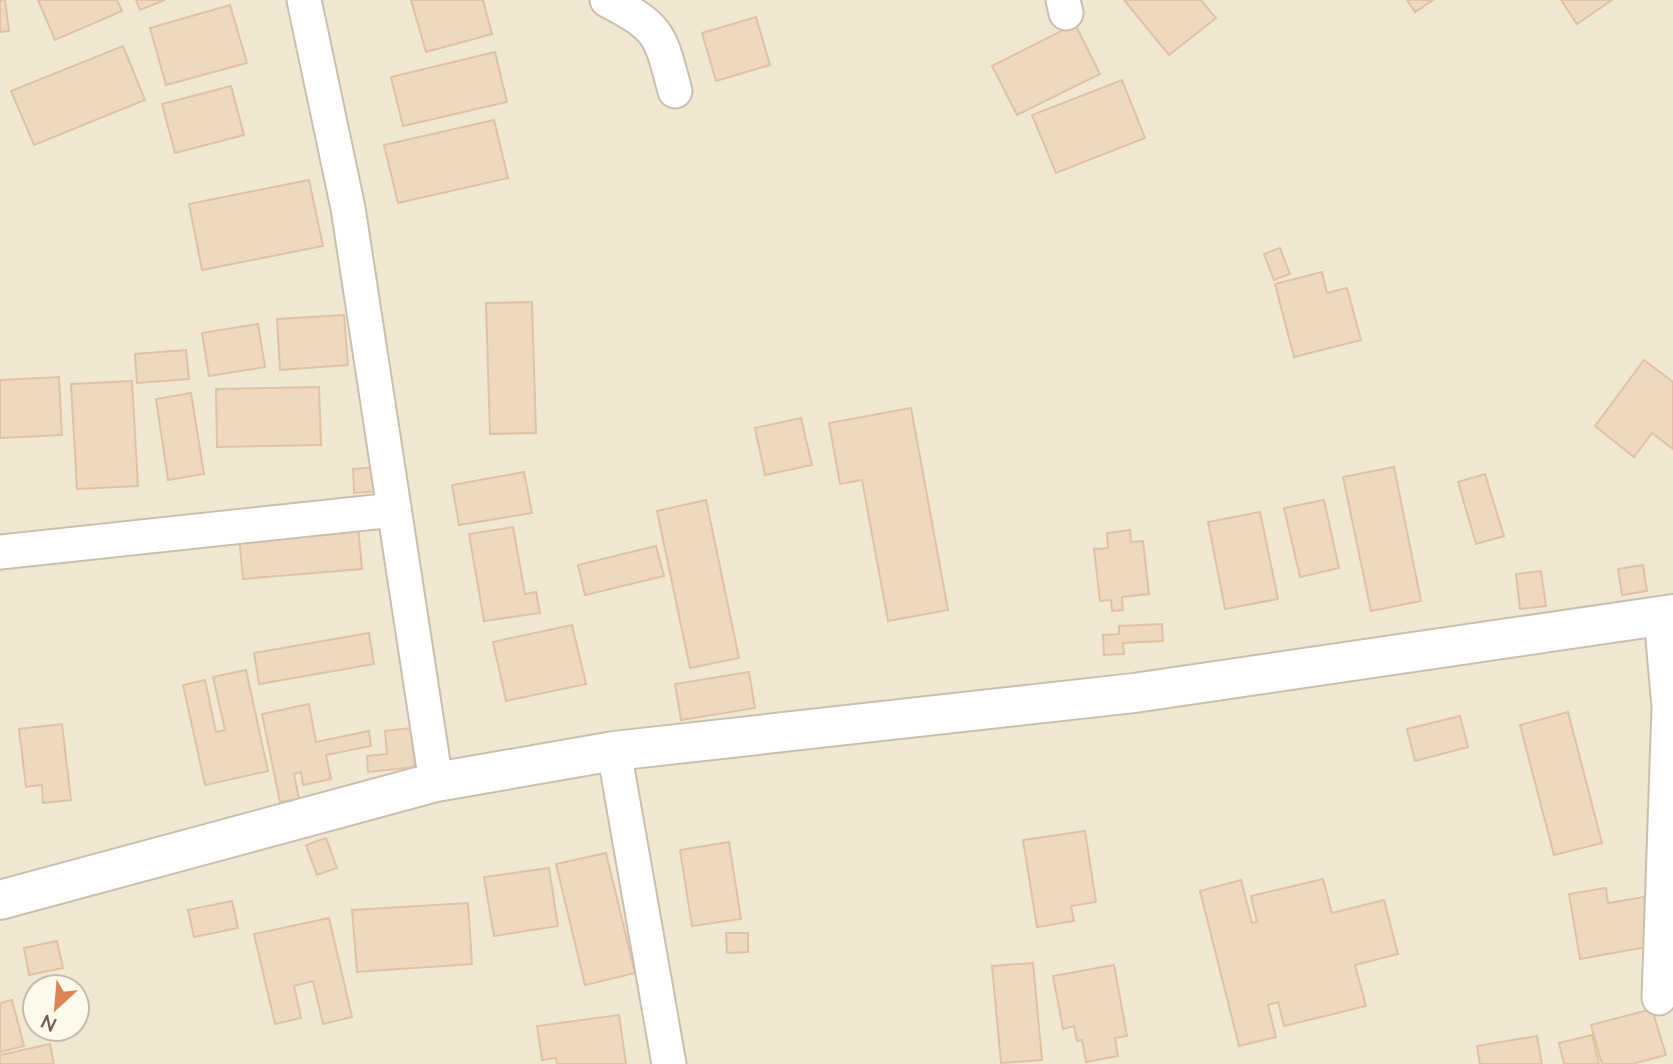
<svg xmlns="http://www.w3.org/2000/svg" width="1673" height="1064" viewBox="0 0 1673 1064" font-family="Lato,sans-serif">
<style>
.residential{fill:#f1e8d4;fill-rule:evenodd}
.building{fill:#eed8bf;stroke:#dfc2a1;stroke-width:2}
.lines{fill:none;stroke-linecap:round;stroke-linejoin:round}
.minor-casing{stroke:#cbbead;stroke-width:37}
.tertiary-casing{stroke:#cbbead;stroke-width:42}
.minor{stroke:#fff;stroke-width:33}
.tertiary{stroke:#fff;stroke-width:38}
</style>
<rect width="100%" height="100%" fill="#faf5e5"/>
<path class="residential" d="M0,0H1673V1064H0ZM35,987H77V1029H35Z"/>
<g class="building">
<polygon points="0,0 5,0 9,31 0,32"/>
<polygon points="38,0 117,0 122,11 55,40"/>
<polygon points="136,0 165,0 140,10"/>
<polygon points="411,0 483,0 492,34 426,52"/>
<polygon points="1124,0 1201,0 1216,18 1169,55"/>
<polygon points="1407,0 1433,0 1415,12"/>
<polygon points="1561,0 1612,0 1577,24"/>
<polygon points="230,5 247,63 166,85 150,28"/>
<polygon points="756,17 770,65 716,81 702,33"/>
<polygon points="1075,24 1100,74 1017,115 992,66"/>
<polygon points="123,46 145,100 34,145 11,91"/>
<polygon points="495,52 507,102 403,126 391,77"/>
<polygon points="1122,80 1145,138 1056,173 1032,115"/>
<polygon points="231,86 244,135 175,153 162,104"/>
<polygon points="494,120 508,178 398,203 384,145"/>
<polygon points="309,180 323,246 202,270 189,204"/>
<polygon points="1280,248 1290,274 1274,280 1264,254"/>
<polygon points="1322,272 1327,293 1347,288 1361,340 1294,357 1275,284"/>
<polygon points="532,302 536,433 490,434 486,303"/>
<polygon points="344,315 348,365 280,370 277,319"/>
<polygon points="258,324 265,367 209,376 202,333"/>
<polygon points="186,350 189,379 137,383 135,354"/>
<polygon points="1644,360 1673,382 1673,449 1652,433 1634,457 1595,426"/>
<polygon points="59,377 62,435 0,438 0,380"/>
<polygon points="132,381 138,486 77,489 71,384"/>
<polygon points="319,387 321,445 217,447 216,389"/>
<polygon points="191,393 204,474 168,480 156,399"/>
<polygon points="911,408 948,610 888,621 862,480 840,484 829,423"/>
<polygon points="801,418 812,465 765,475 755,428"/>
<polygon points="377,467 378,491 354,493 353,469"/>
<polygon points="1394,467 1421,601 1371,611 1343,477"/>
<polygon points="524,472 532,513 459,525 452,485"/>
<polygon points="1485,474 1504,536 1476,544 1458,482"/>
<polygon points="706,500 739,658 690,668 657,511"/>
<polygon points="1324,500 1339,568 1300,577 1284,508"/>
<polygon points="1260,512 1278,599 1225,609 1208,522"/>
<polygon points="358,526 362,569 243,579 239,536"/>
<polygon points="513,527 525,594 536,592 540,613 484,621 469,534"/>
<polygon points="1130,530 1131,542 1143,541 1149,594 1122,597 1123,610 1112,611 1111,600 1100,601 1094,549 1108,548 1107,533"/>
<polygon points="656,546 664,576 585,595 578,565"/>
<polygon points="1643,565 1647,591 1622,595 1618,569"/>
<polygon points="1541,571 1546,606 1520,609 1516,574"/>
<polygon points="1162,624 1163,641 1123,643 1124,654 1104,655 1103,635 1119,634 1119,626"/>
<polygon points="572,625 586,684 506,701 493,642"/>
<polygon points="369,633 374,664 259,684 254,653"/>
<polygon points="246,670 268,771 205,785 183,685 205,680 216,732 225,730 213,677"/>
<polygon points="749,672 755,708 681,720 675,684"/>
<polygon points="309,704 316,742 369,731 371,746 326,755 331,779 303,785 301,772 294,774 299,799 280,802 262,714"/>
<polygon points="1568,712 1602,843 1554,855 1520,725"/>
<polygon points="1460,716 1468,747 1415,761 1407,729"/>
<polygon points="62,724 71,800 43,803 42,785 26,787 19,729"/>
<polygon points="411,728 415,767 368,772 367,756 387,754 385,731"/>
<polygon points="1085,831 1096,902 1071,906 1074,921 1037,927 1023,840"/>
<polygon points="326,838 337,868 317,875 306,845"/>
<polygon points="729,842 741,919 692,926 680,850"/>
<polygon points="606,853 635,973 585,985 556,864"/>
<polygon points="549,868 558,926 494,936 484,877"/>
<polygon points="1323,879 1332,913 1384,900 1398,954 1355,965 1366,1006 1284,1026 1278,1002 1268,1005 1276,1037 1239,1046 1200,891 1241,880 1252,923 1257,922 1251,896"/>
<polygon points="1606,888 1608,903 1644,897 1652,946 1580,959 1569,894"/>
<polygon points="232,901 238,928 194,937 188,910"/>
<polygon points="468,903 472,964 357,972 352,910"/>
<polygon points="329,918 352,1017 323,1024 313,981 294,986 301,1018 275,1024 254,934"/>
<polygon points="726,933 748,933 748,952 727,953"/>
<polygon points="57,941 63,968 29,975 24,948"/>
<polygon points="1033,963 1042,1060 1001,1063 992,966"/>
<polygon points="1114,965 1127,1036 1115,1038 1118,1056 1086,1062 1082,1040 1077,1041 1074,1026 1063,1029 1053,976"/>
<polygon points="12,1000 24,1046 0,1052 0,1003"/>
<polygon points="1652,1009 1666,1055 1632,1064 1602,1064 1591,1025"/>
<polygon points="619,1015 626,1064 557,1064 556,1058 542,1060 537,1026"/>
<polygon points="1592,1035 1599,1064 1564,1064 1559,1043"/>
<polygon points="1537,1036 1542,1064 1480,1064 1477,1046"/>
<polygon points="50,1044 54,1064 0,1064 0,1055"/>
</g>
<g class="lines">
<defs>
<g id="minor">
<polyline points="304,0 348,208 436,782"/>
<path d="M607,0C661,28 660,35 675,91"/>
<polyline points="1063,0 1066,13"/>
<polyline points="0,552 394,510"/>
<polyline points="614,751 669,1064"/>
<polyline points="1659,998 1669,707 1661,616"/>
</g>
<polyline id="tertiary" points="0,900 436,782 614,751 1134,693 1673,614"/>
</defs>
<use href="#minor" class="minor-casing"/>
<use href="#tertiary" class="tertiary-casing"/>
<use href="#minor" class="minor"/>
<use href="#tertiary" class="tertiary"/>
</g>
<g transform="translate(56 1008) rotate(206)"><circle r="33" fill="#fdf9eb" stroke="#c5bbac" stroke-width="2"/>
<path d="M0-5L12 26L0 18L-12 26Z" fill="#db8654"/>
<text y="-10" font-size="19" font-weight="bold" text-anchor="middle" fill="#715f4d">N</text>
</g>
</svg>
